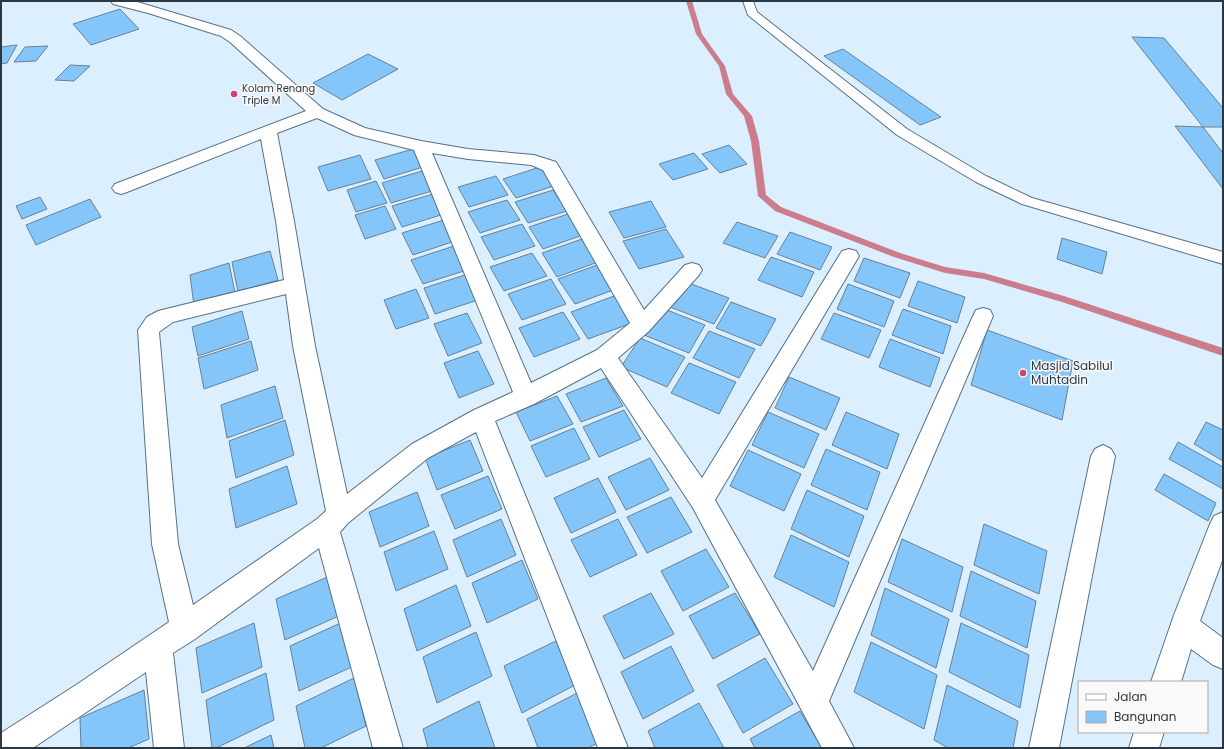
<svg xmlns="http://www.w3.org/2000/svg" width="1224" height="749" viewBox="0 0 1224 749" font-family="Poppins,sans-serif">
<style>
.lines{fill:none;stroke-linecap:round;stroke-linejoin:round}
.stream{fill:#cb7d8e;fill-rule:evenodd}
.building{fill:#85c6fa;stroke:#658198}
.lane-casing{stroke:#567187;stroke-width:2}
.street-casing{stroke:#567187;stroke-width:2}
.lane{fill:#fff;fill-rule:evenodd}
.street{fill:#fff;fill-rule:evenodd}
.poi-dot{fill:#d1436f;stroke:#f9f9f9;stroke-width:1.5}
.labels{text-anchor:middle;stroke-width:3;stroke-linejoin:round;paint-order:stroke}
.far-poi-label{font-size:10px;fill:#2b3741;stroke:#f9f9f9;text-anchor:start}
.poi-label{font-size:12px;fill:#2b3741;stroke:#f9f9f9;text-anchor:start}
</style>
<rect width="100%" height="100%" fill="#dceffe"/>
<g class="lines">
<polygon class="stream" points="686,1 692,1 702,34 725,66 733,94 752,116 759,141 766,195 781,207 900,253 945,267 984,273 1064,296 1223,348 1223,356 1062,302 984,279 945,273 894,257 775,211 758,196 751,141 744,116 726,94 719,66 696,34"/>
</g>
<g class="building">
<polygon points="120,9 139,29 91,45 73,24"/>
<polygon points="1132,37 1164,38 1223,108 1223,127 1203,127"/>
<polygon points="17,45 7,63 1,64 1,47"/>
<polygon points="48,46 36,61 14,62 25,47"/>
<polygon points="843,49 941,117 920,125 824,56"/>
<polygon points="368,54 398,69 342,100 313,83"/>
<polygon points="70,65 90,66 74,81 55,80"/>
<polygon points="1175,126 1203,127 1223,153 1223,189"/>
<polygon points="729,145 747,164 720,173 702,154"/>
<polygon points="413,149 423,167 384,179 375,160"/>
<polygon points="694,153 708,169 673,180 659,164"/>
<polygon points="360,155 371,179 328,191 318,167"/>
<polygon points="540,167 554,186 516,198 503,179"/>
<polygon points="422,171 432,191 391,203 382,183"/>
<polygon points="496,176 508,195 469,207 458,187"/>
<polygon points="376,181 387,203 356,212 347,190"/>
<polygon points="553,190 567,211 528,223 515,202"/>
<polygon points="433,194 444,214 402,227 392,206"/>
<polygon points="40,197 47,209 22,219 16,206"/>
<polygon points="90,199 101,217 36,245 26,225"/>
<polygon points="507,200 520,220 480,233 468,212"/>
<polygon points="651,201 666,227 624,238 609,212"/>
<polygon points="385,206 396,229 365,239 355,215"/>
<polygon points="568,214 583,235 543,249 529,227"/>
<polygon points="444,220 455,241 413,255 402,233"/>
<polygon points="737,222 778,236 765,258 723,243"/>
<polygon points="522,224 535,246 494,260 481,237"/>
<polygon points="666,229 684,257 639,269 623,241"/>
<polygon points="790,232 832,247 820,270 777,254"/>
<polygon points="1062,238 1107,252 1102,274 1057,259"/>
<polygon points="582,239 598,262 557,277 542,253"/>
<polygon points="454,246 467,270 423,284 411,260"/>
<polygon points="270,251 278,280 238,292 232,262"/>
<polygon points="532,253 547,276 504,291 490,267"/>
<polygon points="771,257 814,272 802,297 758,280"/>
<polygon points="864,258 910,273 900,298 854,281"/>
<polygon points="229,263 235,293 194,306 190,275"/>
<polygon points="600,264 616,289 575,304 558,279"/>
<polygon points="468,274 481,299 435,314 424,288"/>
<polygon points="551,279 566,304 522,320 508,294"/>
<polygon points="918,281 965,297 957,323 908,306"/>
<polygon points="686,282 729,298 714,324 670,307"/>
<polygon points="848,284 894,301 884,327 837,309"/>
<polygon points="416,289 429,318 396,329 384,300"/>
<polygon points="614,296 632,323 588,339 571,312"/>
<polygon points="731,302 776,319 761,346 716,328"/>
<polygon points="662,308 705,325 689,353 644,335"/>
<polygon points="903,309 951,326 943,354 892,335"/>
<polygon points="242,311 249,339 198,356 192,327"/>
<polygon points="563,312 580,339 534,357 519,328"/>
<polygon points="467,313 482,343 448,356 434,324"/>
<polygon points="834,313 881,330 869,358 821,339"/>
<polygon points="987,330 1073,361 1062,420 971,385"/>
<polygon points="709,331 755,349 739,378 693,358"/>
<polygon points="640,338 685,357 667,387 621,367"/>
<polygon points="890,339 940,358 930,387 879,367"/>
<polygon points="251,341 258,370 204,389 198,358"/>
<polygon points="478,351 494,384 459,398 444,363"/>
<polygon points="689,363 736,382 719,414 671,393"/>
<polygon points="789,377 840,398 826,430 775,408"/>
<polygon points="606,378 623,406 581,422 566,394"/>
<polygon points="275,386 283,418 227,438 221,405"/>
<polygon points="557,396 573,424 530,441 516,412"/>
<polygon points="624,410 641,439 599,457 583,427"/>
<polygon points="768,412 819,434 804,468 752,445"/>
<polygon points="846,412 899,434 887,469 832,445"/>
<polygon points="285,420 294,455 236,478 229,441"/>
<polygon points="1206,422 1223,430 1223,461 1194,444"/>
<polygon points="574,428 590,459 546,477 531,446"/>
<polygon points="470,440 483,471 437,490 425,458"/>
<polygon points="1178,442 1223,467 1223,489 1169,459"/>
<polygon points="826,449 880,472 867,510 811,485"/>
<polygon points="748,450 801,474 784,511 730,486"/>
<polygon points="650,458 669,490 626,510 608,477"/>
<polygon points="287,466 297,504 236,528 229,489"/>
<polygon points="1164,474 1216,503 1208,521 1155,490"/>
<polygon points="488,476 502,509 455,529 441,495"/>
<polygon points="598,478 616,512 571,533 554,498"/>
<polygon points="807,490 864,516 849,557 791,529"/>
<polygon points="417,492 429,526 380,547 369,512"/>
<polygon points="671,497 692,532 647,553 627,517"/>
<polygon points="501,519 516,555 467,577 453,540"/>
<polygon points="618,519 637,555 590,577 571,540"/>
<polygon points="984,524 1047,551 1039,594 974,565"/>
<polygon points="434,531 448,569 396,591 384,552"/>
<polygon points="791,535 849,562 834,607 774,577"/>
<polygon points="902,539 963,567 952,612 888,582"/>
<polygon points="706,549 729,587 683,611 661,571"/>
<polygon points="522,560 538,599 487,623 472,583"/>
<polygon points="971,571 1036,601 1027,648 960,616"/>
<polygon points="330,576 341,615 285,640 276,599"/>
<polygon points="456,585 471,626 417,651 404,609"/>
<polygon points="885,588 949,619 936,668 871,635"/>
<polygon points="651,593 674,634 624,659 603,616"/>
<polygon points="735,593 760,634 713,659 689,616"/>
<polygon points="345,621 356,665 299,691 290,646"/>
<polygon points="254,623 262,667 202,693 196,648"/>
<polygon points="961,623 1029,655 1020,708 949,672"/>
<polygon points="476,632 492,676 437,703 423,657"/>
<polygon points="556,641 575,685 522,713 504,666"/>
<polygon points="871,642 937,675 924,729 854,692"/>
<polygon points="671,646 694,691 643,719 621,672"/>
<polygon points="765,658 793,704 743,733 717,685"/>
<polygon points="266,673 274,720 216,748 212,748 206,700"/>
<polygon points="354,678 366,726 321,748 305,748 296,706"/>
<polygon points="947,685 1018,721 1013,748 948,748 934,740"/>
<polygon points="144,690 149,739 128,748 81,748 80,718"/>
<polygon points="581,691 602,741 588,748 538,748 527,719"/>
<polygon points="479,701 495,748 428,748 423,729"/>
<polygon points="699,703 724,748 655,748 648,731"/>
<polygon points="800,711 822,748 755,748 750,739"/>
<polygon points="271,735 274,748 244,748"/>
</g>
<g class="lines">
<defs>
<polygon id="lane" points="743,1 753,1 757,12 907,129 986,176 1032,198 1223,252 1223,264 1022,204 976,182 897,135 748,15"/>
<g id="street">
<path d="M111,1H134L231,30L240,36L323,109L365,128L421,141L468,149L534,155L556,162L644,310L685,265L692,263L699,265L702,270L699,275L649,331L618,358L702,478L842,251L849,249L856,251L859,256L715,500L813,671L973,316L976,310L983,308L990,310L993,316L829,701L854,748H822L693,508L601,368L534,404L495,421L628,748H598L476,432L428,458L348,523L340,532L403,748H373L319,548L195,639L173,653L184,748H154L146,672L33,748H1V733L76,685L169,622L152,544L138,330L147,317L158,311L284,280L276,221L261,139L127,192L121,194L115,192L112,188L115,184L306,111L230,42L221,36L148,13L113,4ZM317,118L354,135L414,150L513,392L474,410L412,444L347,494L315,346L294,221L277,133ZM432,153L468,159L531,165L543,170L630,323L597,350L531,383ZM286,294L293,346L326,511L317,519L193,605L178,544L159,332L173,322Z"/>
<polygon points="1103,445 1111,449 1115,456 1059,748 1029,748 1091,456 1095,449"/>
<polygon points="1223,512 1223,558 1200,621 1223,638 1223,669 1213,665 1191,649 1181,682 1151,682 1174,615 1210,524 1214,516"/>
<polygon points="1134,732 1164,732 1159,748 1129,748"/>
</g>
</defs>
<use href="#lane" class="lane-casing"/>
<use href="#street" class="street-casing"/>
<use href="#lane" class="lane"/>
<use href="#street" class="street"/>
</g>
<g class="poi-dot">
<circle cx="234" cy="94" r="4"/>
<circle cx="1023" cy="373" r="4"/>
</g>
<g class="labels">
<g class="far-poi-label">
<text x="242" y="92">Kolam Renang<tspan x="242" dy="12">Triple M</tspan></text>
</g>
<g class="poi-label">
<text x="1031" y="370">Masjid Sabilul<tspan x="1031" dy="14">Muhtadin</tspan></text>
</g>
</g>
<rect width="1224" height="749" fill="none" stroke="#2b3741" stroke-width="4"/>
<rect x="1078" y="681" width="130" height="52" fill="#f9f9f9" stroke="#a7abaf"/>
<rect x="1086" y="694" width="20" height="6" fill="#ffffff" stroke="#a7abaf"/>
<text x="1114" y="701" font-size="12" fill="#2b3741">Jalan</text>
<rect x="1086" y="711" width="20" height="12" fill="#85c6fa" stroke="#a7abaf"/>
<text x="1114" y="721" font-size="12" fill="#2b3741">Bangunan</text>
</svg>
